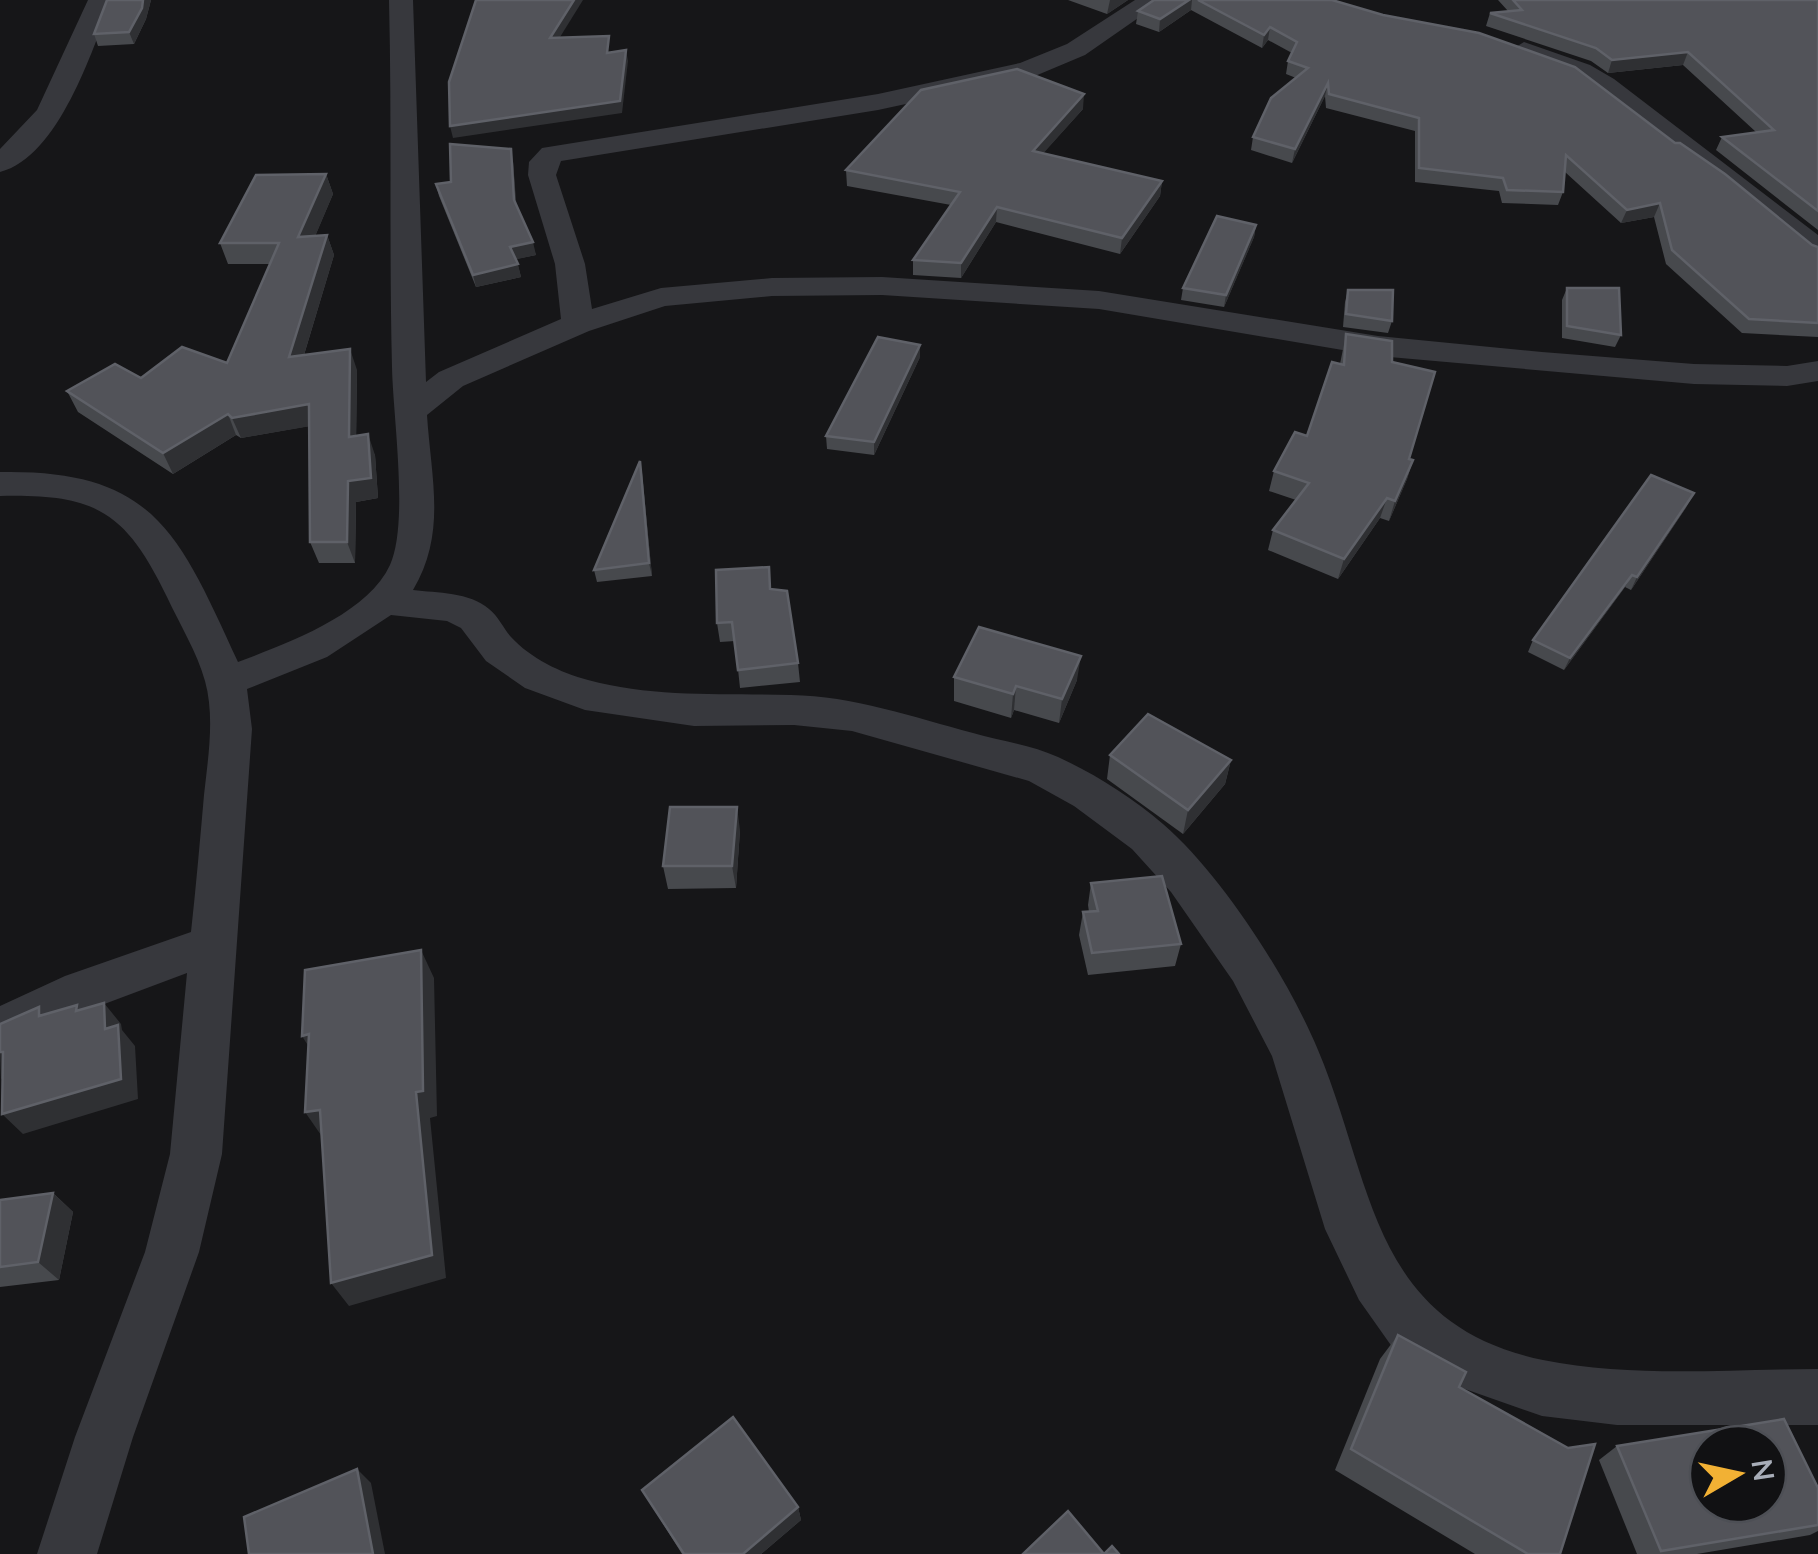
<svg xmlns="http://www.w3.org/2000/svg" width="1818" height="1554" viewBox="0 0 1818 1554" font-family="Lato,sans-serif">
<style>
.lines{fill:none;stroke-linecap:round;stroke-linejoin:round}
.minor{fill:#37383d;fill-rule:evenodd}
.wall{fill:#47494d}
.shaded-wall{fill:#2f3033}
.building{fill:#525359;stroke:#5f6168;stroke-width:2.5;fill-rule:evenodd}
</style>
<rect width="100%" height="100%" fill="#161618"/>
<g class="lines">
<g class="minor">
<path d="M88,0H112C92,50 59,157 0,172V149L37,110Z"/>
<path d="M389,0H413L426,382L439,372L561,319L555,264L528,175L529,162L542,148L878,94L1020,63L1067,44L1135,0H1164L1085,55L1035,76L878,110L561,161L556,175L585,264L592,309L661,288L772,278L882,277L1099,291L1378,336L1542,352L1694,364L1787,366L1818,361V381L1787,386L1694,384L1378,356L1099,309L882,295L772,296L665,306L589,331L463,386L427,415C431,478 447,533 413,590C437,593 470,592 489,609C498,616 504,629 511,637C530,658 561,673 588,680C654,698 723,693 791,695C853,696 913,717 973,733C1001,741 1032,745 1058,757C1095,774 1133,798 1163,824C1222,875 1288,978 1318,1050C1374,1183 1370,1324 1543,1360C1631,1378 1728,1369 1818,1369V1425H1617L1542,1416L1445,1382L1395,1351L1359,1300L1325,1229L1272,1056L1233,981L1171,892L1132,849L1074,806L1029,781L852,731L794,725L694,726L585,710L525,688L486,661L461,628L447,621L391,615L327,657L247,689L252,729L222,1154L199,1252L133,1437L97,1554H37L75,1437L145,1252L170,1154L187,973L99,1006L0,1050V1006L65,976L191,932C196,886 200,841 204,795C208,758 215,717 205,681C197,652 180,625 167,597C125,510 95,494 0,496V472C155,469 179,534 238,662C285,644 367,615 390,565C409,523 393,417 392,367C389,245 392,122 389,0Z"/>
<polygon points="1524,42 1590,65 1614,79 1818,235 1818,259 1807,256 1596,91 1572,77 1515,55 1511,50"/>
</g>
</g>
<g class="wall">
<polygon points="107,0 151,0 146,19 134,44 98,46 94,34"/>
<polygon points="1068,0 1128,0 1107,14"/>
<polygon points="1154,0 1332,0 1675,143 1812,245 1818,247 1818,337 1742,333 1666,264 1654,217 1621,223 1565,172 1563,192 1558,205 1502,203 1499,191 1415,182 1415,131 1326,108 1325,96 1292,163 1251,150 1253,137 1296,78 1286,74 1288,61 1292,53 1268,40 1262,48 1191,10 1159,32 1136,24 1138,11"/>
<polygon points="1498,0 1818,0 1818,230 1716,150 1722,137 1756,132 1683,65 1608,73 1591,61 1486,26 1490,13 1508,11"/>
<polygon points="1083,109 1043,153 1162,181 1160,196 1120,254 996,222 961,278 913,275 913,260 951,205 847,186 846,170"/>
<polygon points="513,161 516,205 536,255 516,259 521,277 476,287 439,196 436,184 451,182"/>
<polygon points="326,174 333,194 315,236 327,235 334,255 304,355 357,370 356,436 375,455 378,498 356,502 355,563 319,563 310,542 309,426 241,438 236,435 173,474 78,412 67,391 227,363 270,264 228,264 220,243"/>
<polygon points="1256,225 1254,237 1224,307 1181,300 1183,288"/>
<polygon points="1567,288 1621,335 1615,347 1562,338 1562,300"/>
<polygon points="1348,290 1392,321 1388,333 1343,327 1345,302"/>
<polygon points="1346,334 1392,362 1409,459 1413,460 1407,479 1389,521 1380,518 1338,579 1268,550 1273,530 1296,500 1269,491 1274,471 1307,436 1340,364"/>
<polygon points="920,357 874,455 827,449 826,436"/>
<polygon points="642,473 652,576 597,582 594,570"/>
<polygon points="1687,506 1631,590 1625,587 1564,670 1528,652 1533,640"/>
<polygon points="771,589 798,663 800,682 740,688 735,641 720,642 717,623"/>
<polygon points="954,677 1077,680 1059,723 1014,710 1011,718 954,701"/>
<polygon points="1110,755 1231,760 1225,784 1183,834 1107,779"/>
<polygon points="740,830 736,888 668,889 663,866"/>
<polygon points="1091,883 1181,944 1175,966 1088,975 1079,935 1083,912 1089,912 1088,905"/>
<polygon points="53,1193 73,1212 59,1280 0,1287 0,1200"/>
<polygon points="1398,1335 1459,1387 1560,1554 1475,1554 1335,1470 1380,1359"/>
<polygon points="1617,1446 1818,1488 1818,1531 1810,1535 1697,1554 1637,1554 1599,1460"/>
<polygon points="642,1490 798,1507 801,1520 761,1554 682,1554"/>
</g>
<g class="shaded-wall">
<polygon points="143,0 151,0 146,19 134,44 129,32"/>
<polygon points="574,0 583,0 552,50 550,38"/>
<polygon points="1110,0 1128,0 1107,14"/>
<polygon points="1189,0 1192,0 1191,10 1159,32 1160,19"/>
<polygon points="1270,27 1268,40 1262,48 1264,35"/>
<polygon points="626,50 628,61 622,113 453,138 450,126"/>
<polygon points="1688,52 1683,65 1608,73 1612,60"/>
<polygon points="1328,83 1325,96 1292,163 1295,149"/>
<polygon points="1084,94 1083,109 1032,166 1033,151"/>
<polygon points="511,149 513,161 517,212 514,200"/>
<polygon points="326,174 333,194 306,258 298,237"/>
<polygon points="1162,181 1160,196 1120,254 1122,238"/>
<polygon points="1660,203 1654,217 1621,223 1627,210"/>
<polygon points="997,207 996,222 961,278 961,263"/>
<polygon points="1256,225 1254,237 1224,307 1226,295"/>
<polygon points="327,235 334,255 297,378 289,357"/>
<polygon points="533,242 536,255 513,260 510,247"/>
<polygon points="518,264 521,277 476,287 473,275"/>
<polygon points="920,345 920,357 874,455 874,442"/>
<polygon points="350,349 357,370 356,458 349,437"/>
<polygon points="309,404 317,425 241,438 232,418"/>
<polygon points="228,414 236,435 173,474 163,453"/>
<polygon points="368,434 375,455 378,498 356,502 355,563 347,542 348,481"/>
<polygon points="1413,460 1407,479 1389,521 1395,501"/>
<polygon points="640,461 642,473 652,576 649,563"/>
<polygon points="1694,493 1687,506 1631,590 1637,577"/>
<polygon points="1387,498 1380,518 1338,579 1344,559"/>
<polygon points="1632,575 1625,587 1564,670 1570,658"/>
<polygon points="1081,656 1077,680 1059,723 1062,699"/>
<polygon points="1016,686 1014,710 1011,718 1013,694"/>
<polygon points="1231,760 1225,784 1183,834 1188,810"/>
<polygon points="737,807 740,830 736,888 732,866"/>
<polygon points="421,950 434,978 437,1116 430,1118 446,1278 349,1306 331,1283 416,1092"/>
<polygon points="104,1003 121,1024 122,1030 135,1046 138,1099 23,1134 2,1114 105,1029"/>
<polygon points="309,1034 319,1063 302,1036"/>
<polygon points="0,1052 3,1052 23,1072 1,1079"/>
<polygon points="320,1110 323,1138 305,1112"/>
<polygon points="53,1193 73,1212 59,1280 38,1262"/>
<polygon points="357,1469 371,1483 385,1554 373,1554"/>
<polygon points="798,1507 801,1520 761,1554 743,1554"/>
</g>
<g class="building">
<polygon points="107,0 143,0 142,8 129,32 94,34"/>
<polygon points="476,0 574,0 550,38 609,36 607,53 626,50 620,101 450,126 449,82"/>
<polygon points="1154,0 1189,0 1160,19 1138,11"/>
<polygon points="1198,0 1332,0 1383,15 1479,33 1575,67 1675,143 1680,143 1725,174 1812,245 1818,247 1818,323 1749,319 1672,250 1660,203 1627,210 1566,155 1563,192 1507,190 1503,178 1419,168 1419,118 1329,94 1328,83 1295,149 1253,137 1271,98 1308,68 1288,61 1297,42 1270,27 1264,35"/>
<polygon points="1513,0 1818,0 1818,211 1722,137 1774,130 1688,52 1612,60 1596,48 1490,13 1522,10"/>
<polygon points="1017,69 1084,94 1033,151 1162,181 1122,238 997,207 961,263 913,260 960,192 846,170 921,90"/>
<polygon points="450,144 511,149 514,200 533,242 510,247 518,264 473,275 436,184 451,182"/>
<polygon points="326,174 298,237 327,235 289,357 350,349 349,437 368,434 371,478 348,481 347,542 310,542 309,404 232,418 228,414 163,453 67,391 115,364 141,378 182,347 227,363 279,243 220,243 256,175"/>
<polygon points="1217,216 1256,225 1226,295 1183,288"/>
<polygon points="1567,288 1619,288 1621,335 1567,326"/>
<polygon points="1348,290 1393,290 1392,321 1346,314"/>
<polygon points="1346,334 1392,341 1392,362 1435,372 1409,459 1413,460 1395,501 1387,498 1344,559 1273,530 1309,483 1274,471 1295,432 1307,436 1332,362 1344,365"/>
<polygon points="878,337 920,345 874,442 826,436"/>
<polygon points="640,461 649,563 594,570"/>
<polygon points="1651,475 1694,493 1637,577 1632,575 1570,658 1533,640"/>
<polygon points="769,567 770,589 787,591 798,663 738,670 732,622 717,623 716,570"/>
<polygon points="979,627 1081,656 1062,699 1016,686 1013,694 954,677"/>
<polygon points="1148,714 1231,760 1188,810 1110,755"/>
<polygon points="670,807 737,807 732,866 663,866"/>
<polygon points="1162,876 1181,944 1092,953 1083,912 1098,911 1091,883"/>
<polygon points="421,950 423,1091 416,1092 432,1255 331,1283 320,1110 305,1112 309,1034 302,1036 305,970"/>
<polygon points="104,1003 105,1029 118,1025 121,1079 2,1114 3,1052 0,1052 0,1024 39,1007 39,1016 77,1005 76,1011"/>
<polygon points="53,1193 38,1262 0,1267 0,1200"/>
<polygon points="1398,1335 1466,1372 1459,1387 1568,1448 1595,1444 1560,1554 1528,1554 1351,1449"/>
<polygon points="733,1417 798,1507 743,1554 684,1554 642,1490"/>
<path d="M1784,1419L1818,1488V1525L1661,1551L1617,1446ZM1708,1444H1768V1504H1708Z"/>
<polygon points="357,1469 373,1554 249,1554 244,1517"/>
<polygon points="1068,1511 1104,1554 1023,1554"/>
<polygon points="1112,1546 1119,1554 1104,1554"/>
</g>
<g transform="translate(1738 1474) rotate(81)"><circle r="48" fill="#111113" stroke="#4d4f55" stroke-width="2.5"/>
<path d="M0-8L18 38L0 25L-18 38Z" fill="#f2b134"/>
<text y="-15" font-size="28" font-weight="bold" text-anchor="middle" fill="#a8adb8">N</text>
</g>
</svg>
